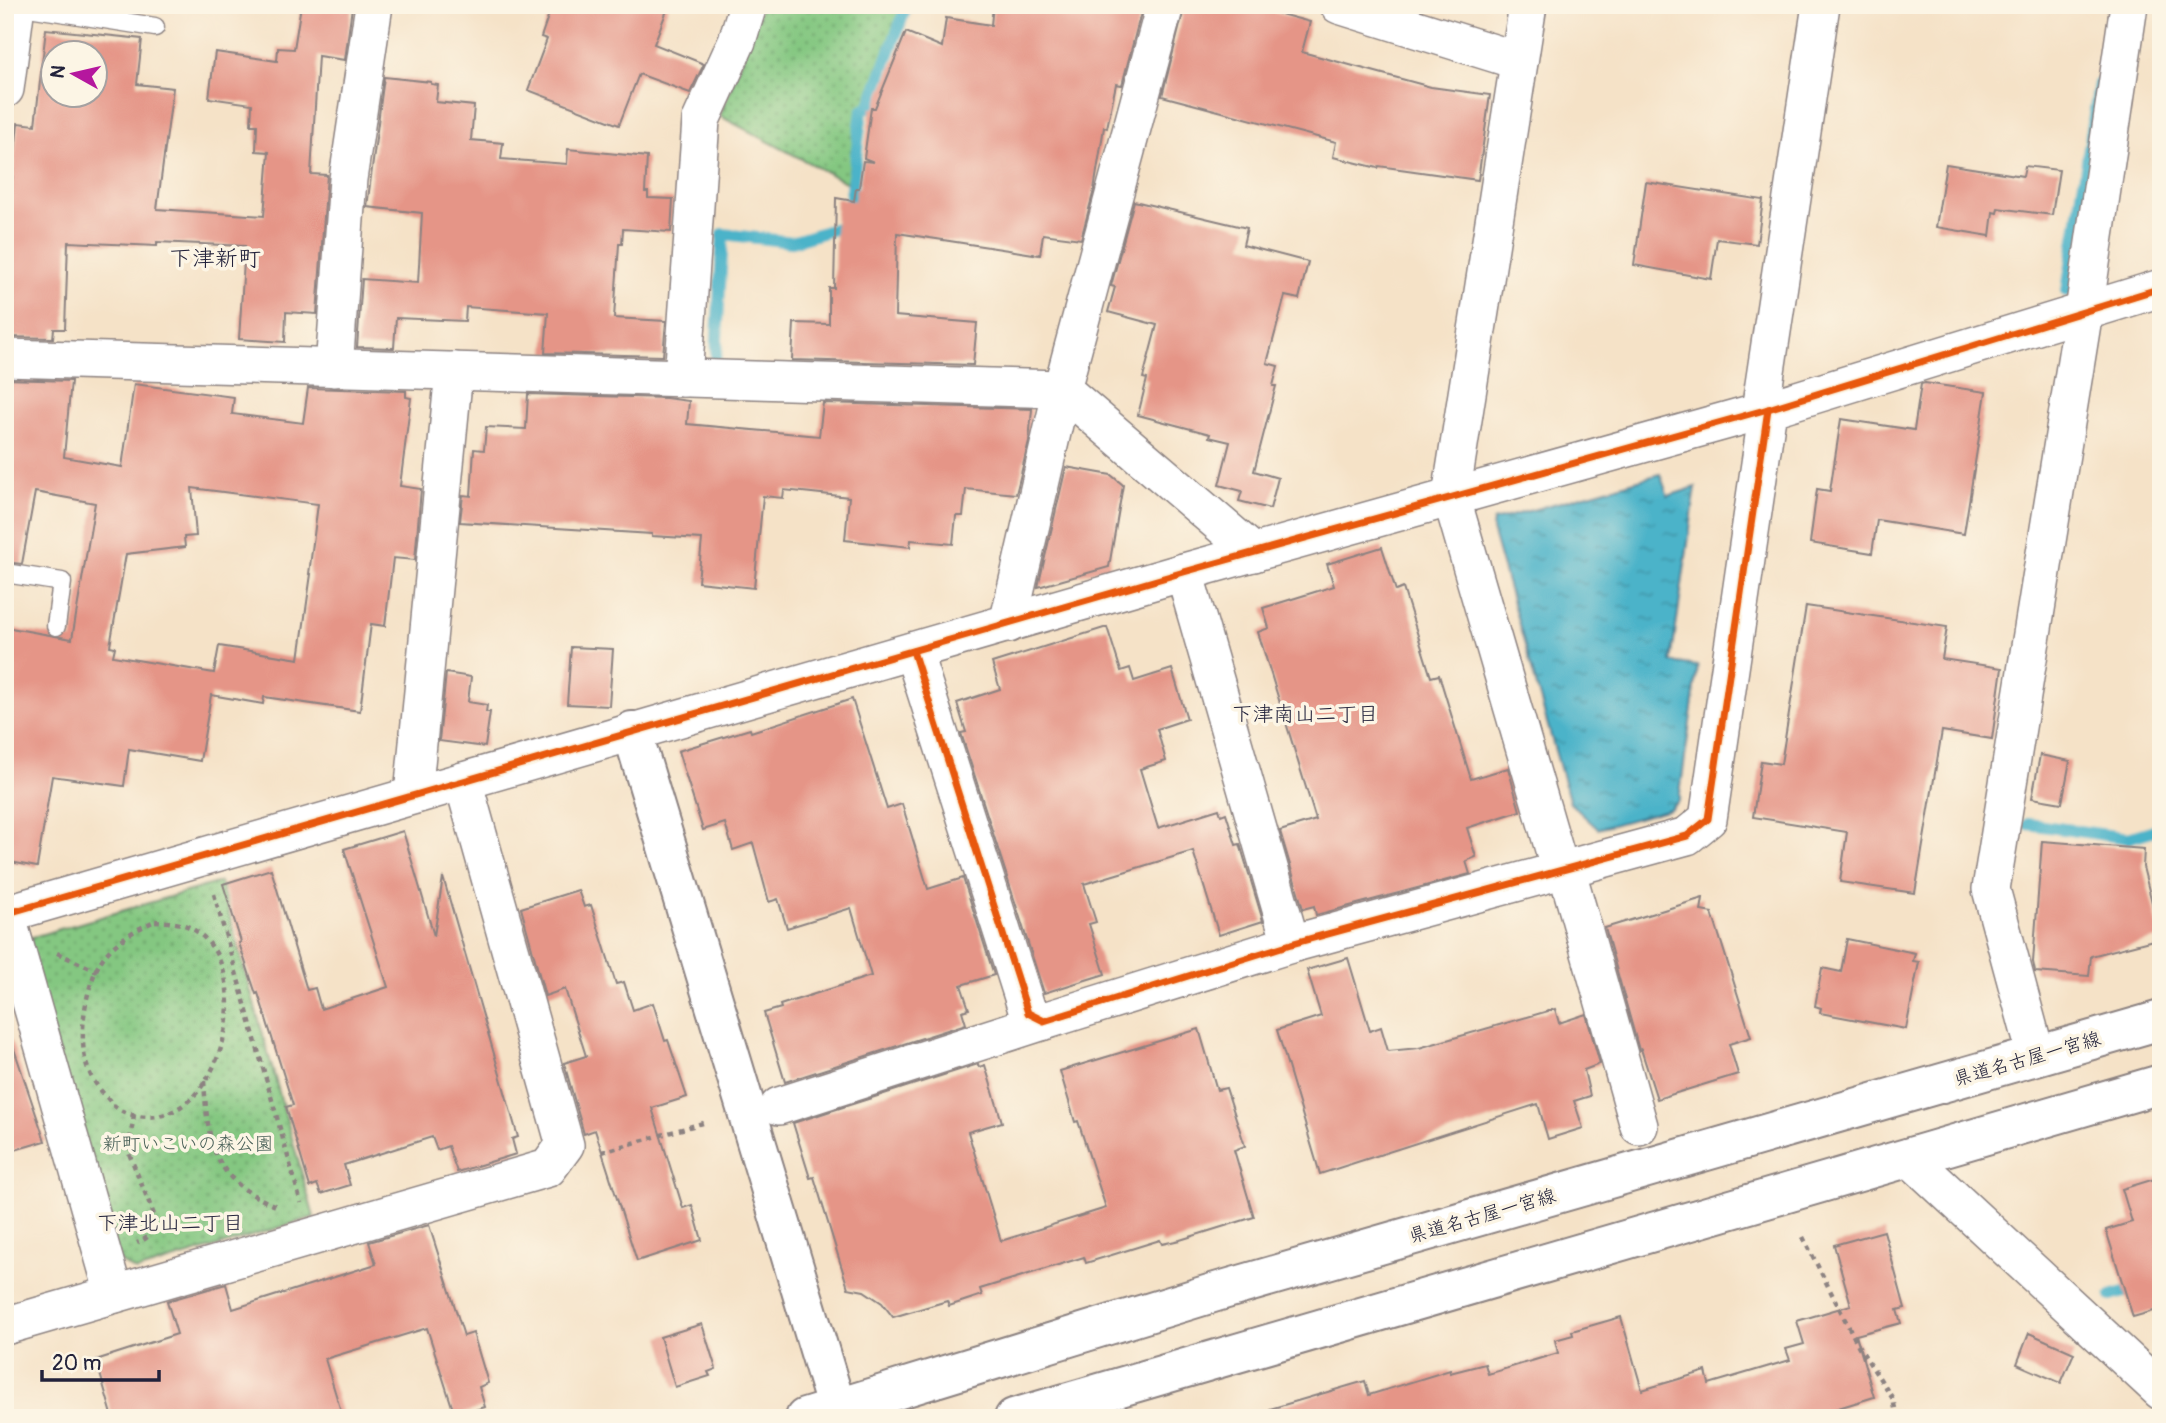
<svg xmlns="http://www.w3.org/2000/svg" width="2166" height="1423" viewBox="0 0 2166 1423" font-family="Pangolin,'Klee One',sans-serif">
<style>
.park{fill:url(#park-dots);stroke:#53745e;stroke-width:2}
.water{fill:url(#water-ripples);stroke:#366a82;stroke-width:2}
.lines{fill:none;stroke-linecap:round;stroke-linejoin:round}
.stream{stroke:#4bb3c9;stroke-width:12}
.building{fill:#e59587;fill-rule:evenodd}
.service-casing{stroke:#8c8281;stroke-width:21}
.minor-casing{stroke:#8c8281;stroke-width:40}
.tertiary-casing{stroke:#8c8281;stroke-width:42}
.secondary-casing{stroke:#8c8281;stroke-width:42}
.path{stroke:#8c8281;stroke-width:4.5;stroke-dasharray:5 5;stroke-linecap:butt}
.service{stroke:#fff;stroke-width:18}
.minor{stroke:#fff;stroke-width:37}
.tertiary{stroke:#fff;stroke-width:38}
.secondary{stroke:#fff;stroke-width:38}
.cycleway-casing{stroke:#fcf5e5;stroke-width:11}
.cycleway{stroke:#e8590c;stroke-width:7}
.labels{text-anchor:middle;stroke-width:7;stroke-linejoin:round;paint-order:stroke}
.street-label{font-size:19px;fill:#22223b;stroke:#fcf5e5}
.park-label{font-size:19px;fill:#445c54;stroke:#fcf5e5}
.neighbourhood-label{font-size:21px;fill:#22223b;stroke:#fcf5e5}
.quarter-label{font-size:23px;fill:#22223b;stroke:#fcf5e5}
</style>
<defs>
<pattern id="park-dots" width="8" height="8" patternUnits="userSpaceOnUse" patternTransform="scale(1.75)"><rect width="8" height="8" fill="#84c781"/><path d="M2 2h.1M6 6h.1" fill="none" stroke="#6ca16b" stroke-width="1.8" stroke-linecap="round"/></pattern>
<pattern id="water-ripples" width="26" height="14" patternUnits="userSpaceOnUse" patternTransform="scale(1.75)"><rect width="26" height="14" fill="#4bb3c9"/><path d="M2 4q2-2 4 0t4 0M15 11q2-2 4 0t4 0" fill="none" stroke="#3e91a4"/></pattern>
</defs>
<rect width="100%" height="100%" fill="#fcf5e5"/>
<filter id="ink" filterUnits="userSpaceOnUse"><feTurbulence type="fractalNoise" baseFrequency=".0143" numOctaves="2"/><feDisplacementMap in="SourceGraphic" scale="14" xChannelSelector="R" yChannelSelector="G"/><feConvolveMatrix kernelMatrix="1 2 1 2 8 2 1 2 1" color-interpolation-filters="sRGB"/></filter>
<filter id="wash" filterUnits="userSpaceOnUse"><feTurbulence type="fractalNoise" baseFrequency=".00686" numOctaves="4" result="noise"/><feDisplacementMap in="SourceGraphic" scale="28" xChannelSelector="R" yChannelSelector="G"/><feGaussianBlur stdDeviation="1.57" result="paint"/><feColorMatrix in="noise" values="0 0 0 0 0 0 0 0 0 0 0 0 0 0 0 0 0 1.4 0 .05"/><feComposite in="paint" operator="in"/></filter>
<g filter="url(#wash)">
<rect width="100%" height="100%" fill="#f5e2c7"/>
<g class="park">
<polygon points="762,5 904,5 869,103 859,109 847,183 720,116"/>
<polygon points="220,882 314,1217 136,1271 115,1258 26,939"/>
</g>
<polygon class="water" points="1660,474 1668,496 1696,487 1671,662 1698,666 1679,800 1670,809 1598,829 1570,803 1492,530 1493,521"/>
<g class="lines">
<g class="stream">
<polyline points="2067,291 2099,84"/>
<polyline points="716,356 723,234 792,242 847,225 862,111 870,105 907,5"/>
<polyline points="2028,824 2128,838 2161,828"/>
<polyline points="2111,1296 2141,1287"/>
</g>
</g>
<g id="blocks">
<g class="building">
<path d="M301,5L352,7L345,60L318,56L311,174L327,175L317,314L286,312L285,342L239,339L245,246L157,242V246L68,242L65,329H54L53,338L5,337L9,229H7L18,123L35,125L46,29L142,39L137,84L173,88L157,209L264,216L269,152L256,151L257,125H251L252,104L209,98L215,52L277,61L278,48L294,49ZM52,52H94V94H52Z"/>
<polygon points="552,5 669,5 654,44 704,64 690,93 639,74 619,125 528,90 547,39 541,37"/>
<polygon points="993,5 1143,5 1122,85 1116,84 1107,128 1104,127 1094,190 1081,239 1043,234 1040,255 897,233 895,316 977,323 973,365 792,360 794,323 829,324 829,288 834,288 836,198 854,201 856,188 859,188 863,161 874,162 864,158 871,108 875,108 906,32 942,47 946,18 991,25"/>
<polygon points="1185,5 1247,5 1310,22 1302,52 1431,87 1490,95 1478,180 1379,166 1378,168 1333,157 1336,142 1162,96"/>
<polygon points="384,77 431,82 431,84 438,85 436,102 474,106 471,140 503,143 501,159 567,164 568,149 647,157 645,192 648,192 648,198 673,199 671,232 623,229 622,244 619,244 614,318 666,321 663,356 545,353 548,313 466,307 465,321 396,318 394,348 357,347 362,279 418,283 422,213 367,207"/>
<polygon points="1946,164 2023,176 2025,166 2059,170 2052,215 1998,208 1997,213 1993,212 1990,236 1936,227"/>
<polygon points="1646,182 1763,200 1757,244 1717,239 1711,279 1634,265"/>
<polygon points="1134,201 1247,228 1243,245 1308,262 1299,299 1285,296 1267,363 1278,366 1273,386 1276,386 1254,471 1278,478 1270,509 1239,501 1242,491 1219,485 1230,442 1209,437 1210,434 1138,415 1147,379 1143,378 1157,325 1108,312 1115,287 1111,286"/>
<path d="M5,379L71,381L64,457L122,467L134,384L234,397L232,414L303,423L308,388L406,391V397L411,398L400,486L421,489L415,560L393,558L385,626L371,624L360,711L264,697L263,704L211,695L200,761L129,749L124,786L52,776L37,867L5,861V627L72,639L95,503L35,492L22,564L5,562ZM192,488L318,504L309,574H311L299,659L219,646L214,673L113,656L115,647L110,646L126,554L185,547L184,537L196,536Z"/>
<polygon points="1925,383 1986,392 1964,534 1877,520 1872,553 1810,543 1817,489 1830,491 1841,419 1914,430 1921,384"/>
<polygon points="528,394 666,398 689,401 687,424 819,436 823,403 1032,409 1029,441 1016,494 966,489 963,516 956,516 953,544 911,540 910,547 845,540 849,497 784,490 783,498 763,496 754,588 698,582 702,539 652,536 652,534 460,522 463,495 471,496 474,449 484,450 486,427 526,429"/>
<polygon points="1066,467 1111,475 1123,485 1109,567 1038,587"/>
<polygon points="1382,547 1396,591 1403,588 1431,677 1439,675 1471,779 1508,768 1520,811 1467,828 1476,857 1466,861 1470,874 1316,915 1314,906 1303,909 1280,831 1316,820 1258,632 1269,628 1263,608 1334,586 1327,564"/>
<polygon points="1806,606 1947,627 1942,659 2002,668 1992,739 1942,731 1915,893 1840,882 1847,832 1753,817 1761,761 1781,764"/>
<polygon points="1107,627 1121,671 1130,668 1134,681 1172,669 1187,719 1157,729 1166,761 1140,769 1158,828 1219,809 1221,815 1226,813 1236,845 1240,844 1263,921 1219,935 1193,851 1084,884 1096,922 1089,924 1105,974 1044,993 961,733 966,732 957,703 1000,689 992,663"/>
<polygon points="571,647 613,649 609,706 567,704"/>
<polygon points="446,673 471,677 468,702 487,705 486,712 490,712 485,747 439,741"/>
<polygon points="852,699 887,809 902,804 928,889 963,878 994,975 961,985 969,1009 962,1011 966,1024 785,1082 764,1013 781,1008 780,1005 871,976 851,908 787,928 778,899 769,902 753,843 733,850 725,823 703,830 678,751 750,729 751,732"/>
<polygon points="2040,755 2070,761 2062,803 2032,798"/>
<polygon points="403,831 434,936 443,877 518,1137 512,1139 516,1154 457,1172 448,1146 437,1150 432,1137 344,1165 350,1185 321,1194 317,1184 310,1187 286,1107 293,1105 258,993 256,994 239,943 241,942 223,884 271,869 307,990 315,988 321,1009 388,987 344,849"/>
<polygon points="2042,841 2144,849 2143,867 2161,938 2091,956 2089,976 2035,972 2033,962"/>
<polygon points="578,890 584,907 591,905 616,984 624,982 633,1010 653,1003 665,1041 668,1040 687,1097 652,1108 683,1208 692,1205 702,1240 637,1261 595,1130 584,1134 564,1063 586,1056 565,989 545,996 521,908"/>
<polygon points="1703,898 1701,911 1712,913 1751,1037 1729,1044 1738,1074 1657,1099 1641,1049 1639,1050 1605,928"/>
<polygon points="1847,939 1915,953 1913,961 1919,962 1906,1029 1820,1013 1821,1008 1815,1006 1822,968 1841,972"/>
<polygon points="1348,958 1370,1031 1381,1027 1388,1051 1419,1048 1555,1009 1559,1023 1586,1014 1600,1064 1584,1070 1590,1096 1574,1101 1583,1128 1548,1139 1538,1104 1320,1174 1277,1030 1321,1016 1307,970"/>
<polygon points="1199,1029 1217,1090 1226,1088 1245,1146 1234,1150 1254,1217 1180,1240 1162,1244 1160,1240 1086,1263 1084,1257 980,1289 982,1295 949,1306 947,1301 893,1317 882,1303 864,1291 848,1288 814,1177 810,1178 793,1123 978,1064 979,1067 985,1065 1002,1122 968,1132 1001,1241 1106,1208 1078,1121 1075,1122 1060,1071"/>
<polygon points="11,1040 45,1141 5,1153 5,1041"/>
<polygon points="2161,1177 2161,1309 2133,1317 2106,1230 2132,1222 2122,1189"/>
<polygon points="429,1225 464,1336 473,1333 488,1383 479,1387 485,1407 455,1416 427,1328 325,1359 343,1418 113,1418 96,1360 177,1334 167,1301 226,1284 233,1309 376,1264 369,1242"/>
<polygon points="1884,1231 1905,1308 1897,1310 1901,1323 1856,1335 1874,1397 1806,1418 1271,1418 1270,1409 1365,1381 1369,1395 1450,1370 1450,1373 1485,1364 1488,1374 1558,1353 1555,1340 1573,1335 1572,1331 1621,1317 1642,1390 1706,1371 1709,1384 1790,1360 1786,1349 1804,1344 1797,1321 1851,1305 1834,1245"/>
<polygon points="702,1324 716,1369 708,1372 710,1376 675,1387 660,1337"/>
<polygon points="2029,1333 2074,1353 2061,1383 2017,1364"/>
</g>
</g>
</g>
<g filter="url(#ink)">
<use href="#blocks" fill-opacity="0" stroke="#8c8281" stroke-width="2"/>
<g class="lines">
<defs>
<g id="service">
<polyline points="16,5 155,27"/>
<polyline points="5,573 62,582 56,626"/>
</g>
<g id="minor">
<polyline points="1339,5 1519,61"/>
<polyline points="1528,5 1451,496 1560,870"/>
<polyline points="5,89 16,5"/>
<polyline points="5,358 1062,389 1254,553"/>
<polyline points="334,368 348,179 374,5"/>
<polyline points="683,378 701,120 737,41 748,5"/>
<polyline points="1760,411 1821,5"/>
<polyline points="1184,572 1291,944"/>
<polyline points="1008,624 1062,389 1165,5"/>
<polyline points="913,651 1028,1013 1044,1021 1291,944 1687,836 1708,819 1768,409"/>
<polyline points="413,795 454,371"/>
<polyline points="1566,868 1639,1126"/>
<polyline points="5,914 1184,572 1768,409 2161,288"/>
<polyline points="6,914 114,1294"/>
<polyline points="2036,1055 1991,889 2084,311 2129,5"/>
<polyline points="779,1106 1044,1021"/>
<polyline points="1909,1157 2161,1391"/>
<polyline points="5,1326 548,1168 565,1145 463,781"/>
</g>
<polyline id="tertiary" points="632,731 837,1409 844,1418"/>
<g id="secondary">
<polyline points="805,1418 1216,1292 2161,1020"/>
<polyline points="1014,1418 2161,1084"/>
</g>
</defs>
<use href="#service" class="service-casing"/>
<use href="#minor" class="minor-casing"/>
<use href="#tertiary" class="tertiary-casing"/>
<use href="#secondary" class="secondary-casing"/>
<g class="path">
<polyline points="214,894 301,1203"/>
<path d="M155,921C167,922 180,922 191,928C263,968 221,1130 138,1116C127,1114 117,1110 110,1101C102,1092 93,1082 89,1071C76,1043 85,983 103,958C116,941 136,929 155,921Z"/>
<polyline points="57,953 97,971"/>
<path d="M204,1081C208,1144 212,1180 276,1206"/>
<path d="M134,1115L128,1151L155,1217C155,1232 150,1237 137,1243"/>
<polyline points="602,1152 703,1123"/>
<polyline points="1803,1237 1859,1347 1893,1399 1897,1418"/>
</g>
<use href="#service" class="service"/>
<use href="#minor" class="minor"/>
<use href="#tertiary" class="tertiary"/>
<use href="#secondary" class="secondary"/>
<defs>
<g id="cycleway">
<polyline points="913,651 1028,1013 1044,1021 1291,944 1687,836 1708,819 1768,409"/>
<polyline points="5,914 1184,572 1768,409 2161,288"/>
</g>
</defs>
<use href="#cycleway" class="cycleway-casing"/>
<use href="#cycleway" class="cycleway"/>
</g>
</g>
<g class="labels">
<g class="street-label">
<text transform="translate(2027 1058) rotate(-16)" y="7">県道名古屋一宮線</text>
<text transform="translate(1482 1215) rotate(-16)" y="7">県道名古屋一宮線</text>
</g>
<g class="park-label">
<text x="188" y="1150">新町いこいの森公園</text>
</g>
<g class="neighbourhood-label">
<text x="1305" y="721">下津南山二丁目</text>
<text x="170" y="1230">下津北山二丁目</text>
</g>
<g class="quarter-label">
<text x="215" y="266">下津新町</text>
</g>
</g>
<rect width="2166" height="1423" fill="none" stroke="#fcf5e5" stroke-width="28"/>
<g transform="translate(74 74) rotate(278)"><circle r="33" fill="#fcf5e5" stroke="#a5a1a1" stroke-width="2"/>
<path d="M0-5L12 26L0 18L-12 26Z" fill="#b5179e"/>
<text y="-10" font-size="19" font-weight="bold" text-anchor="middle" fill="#22223b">N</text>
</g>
<path d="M42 1370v10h117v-10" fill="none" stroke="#22223b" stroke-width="3.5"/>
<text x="52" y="1370" font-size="21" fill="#22223b" stroke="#fcf5e5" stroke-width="5" paint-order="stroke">20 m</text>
</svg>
